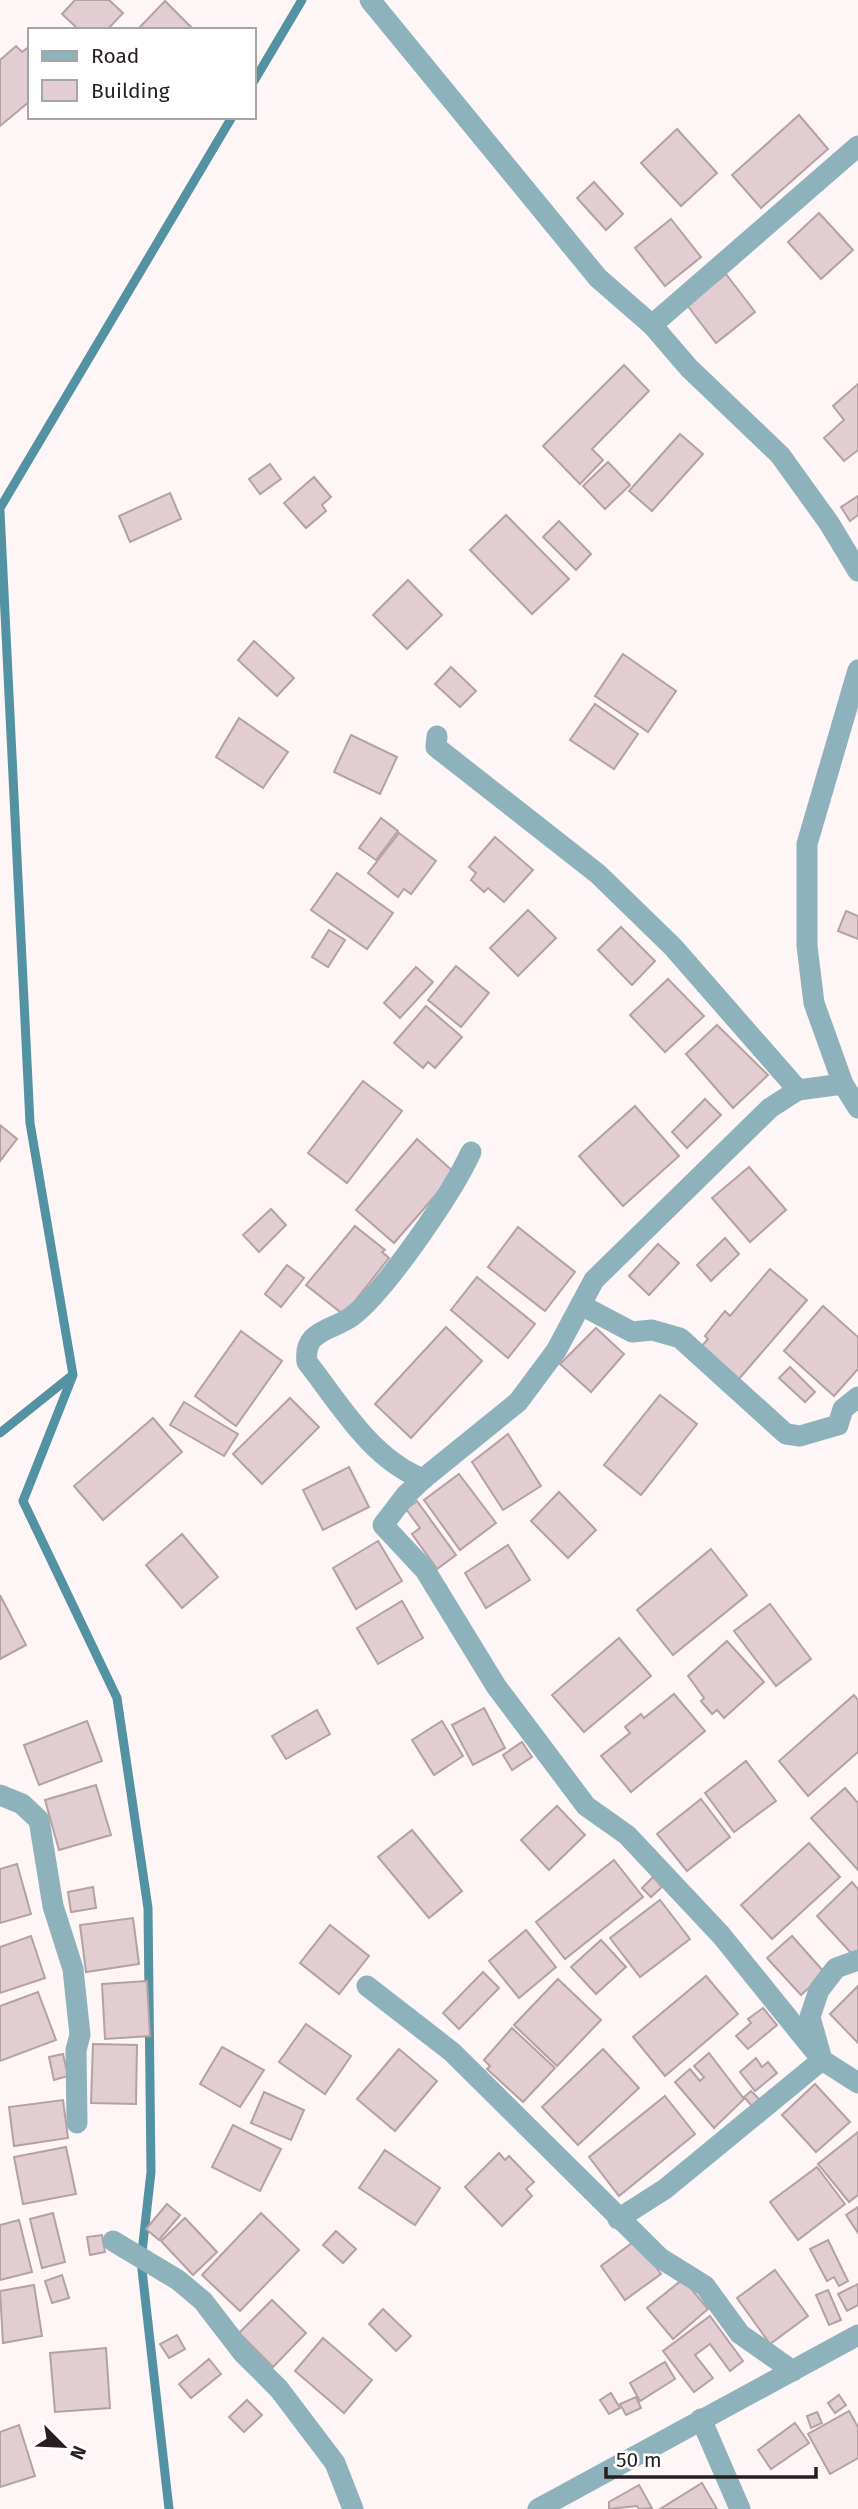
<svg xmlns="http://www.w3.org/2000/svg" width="858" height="2509" viewBox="0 0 858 2509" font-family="'Fira Sans',sans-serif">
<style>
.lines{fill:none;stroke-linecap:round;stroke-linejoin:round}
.stream{stroke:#5292a3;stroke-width:9}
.building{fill:#e2ced2;stroke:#b4a1a4;stroke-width:2}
.street{stroke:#8db2bc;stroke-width:21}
</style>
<rect width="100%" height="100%" fill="#fef5f7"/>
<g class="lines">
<g class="stream">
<polyline points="254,81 302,0"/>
<polyline points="0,508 232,117"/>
<polyline points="0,511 30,1123 73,1375 23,1501 117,1698 148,1908 151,2172 141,2261 169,2509"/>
<polyline points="0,1433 70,1377"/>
</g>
</g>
<g class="building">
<polygon points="75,0 109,0 123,13 107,30 79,30 62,14"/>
<polygon points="165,1 194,30 137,30"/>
<polygon points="16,46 22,52 30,46 30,101 0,126 0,60"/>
<polygon points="799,115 828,149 761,208 732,175"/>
<polygon points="677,129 717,173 681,206 641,163"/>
<polygon points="594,182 623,214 606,230 577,198"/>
<polygon points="819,213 853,250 821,279 788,242"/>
<polygon points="671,219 701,257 665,286 635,248"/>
<polygon points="726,274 755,312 716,343 687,305"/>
<polygon points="624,365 649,391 592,449 603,460 580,484 543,446"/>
<polygon points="858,384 858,450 844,461 824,438 844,420 833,406"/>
<polygon points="680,434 703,454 652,511 629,491"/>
<polygon points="608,462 630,485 605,509 583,486"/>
<polygon points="270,464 281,479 260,494 249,479"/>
<polygon points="314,477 331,497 322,505 326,511 306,528 284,503"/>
<polygon points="170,493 181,519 130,542 119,516"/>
<polygon points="858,496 858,515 850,521 841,507"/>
<polygon points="506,515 569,579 532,614 470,550"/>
<polygon points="559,521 591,554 576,570 543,537"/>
<polygon points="408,580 442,615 407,649 373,615"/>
<polygon points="254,641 294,678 277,696 238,660"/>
<polygon points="623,654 676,691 648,732 595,696"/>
<polygon points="451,667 476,691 460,707 435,684"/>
<polygon points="595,704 638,734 614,769 570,740"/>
<polygon points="239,718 288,752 263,788 216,757"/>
<polygon points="351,735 397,757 380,794 334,772"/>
<polygon points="381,818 398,831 376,860 359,848"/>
<polygon points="399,833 436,861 411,894 404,889 398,897 368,873"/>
<polygon points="495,837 533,870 504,902 488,888 484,892 471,880 476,873 469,867"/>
<polygon points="337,873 393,913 367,949 311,910"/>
<polygon points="528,910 556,938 518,976 490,948"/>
<polygon points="846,911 858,916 858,939 838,931"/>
<polygon points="621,927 655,961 632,985 598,950"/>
<polygon points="329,930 345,940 328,967 312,957"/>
<polygon points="456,966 489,993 461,1027 428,1000"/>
<polygon points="416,967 433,982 400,1018 384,1003"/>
<polygon points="668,979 704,1016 665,1052 630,1015"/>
<polygon points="426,1006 462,1037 435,1068 428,1062 423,1068 394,1043"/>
<polygon points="717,1025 768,1075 733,1108 686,1054"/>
<polygon points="363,1081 402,1111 347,1183 308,1153"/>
<polygon points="705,1099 721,1115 687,1148 672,1132"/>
<polygon points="635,1106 679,1156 623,1206 579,1156"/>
<polygon points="0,1125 17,1139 0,1161"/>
<polygon points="417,1139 455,1173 394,1243 356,1210"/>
<polygon points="749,1167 786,1210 750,1242 712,1198"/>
<polygon points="271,1209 286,1225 259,1252 243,1235"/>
<polygon points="355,1226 385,1250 382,1252 389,1258 344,1315 306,1285"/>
<polygon points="518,1227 575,1272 545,1311 488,1267"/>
<polygon points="725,1238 739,1254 711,1281 697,1265"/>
<polygon points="658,1244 679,1263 649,1295 629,1276"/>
<polygon points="287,1265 304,1278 281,1307 265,1294"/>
<polygon points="770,1269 807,1300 738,1380 700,1348 708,1339 705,1336 725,1311 730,1316"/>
<polygon points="477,1277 535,1324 508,1358 451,1310"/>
<polygon points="823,1306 858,1337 858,1369 834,1396 784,1351"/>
<polygon points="446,1327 482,1361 411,1438 375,1404"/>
<polygon points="596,1328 624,1354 591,1392 560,1364"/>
<polygon points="241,1331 282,1361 236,1426 195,1396"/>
<polygon points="790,1367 815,1392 805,1402 779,1378"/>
<polygon points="660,1395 697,1424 641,1495 604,1465"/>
<polygon points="290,1398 319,1427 262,1484 233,1454"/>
<polygon points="184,1402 238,1434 224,1456 170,1425"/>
<polygon points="153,1418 182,1452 103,1520 74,1486"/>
<polygon points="508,1434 541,1486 503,1510 472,1462"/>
<polygon points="349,1467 369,1507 323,1530 303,1490"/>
<polygon points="459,1474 496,1523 460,1550 424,1500"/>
<polygon points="559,1492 596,1530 568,1558 531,1521"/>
<polygon points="417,1501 456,1555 437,1569 412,1534 420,1528 406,1509"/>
<polygon points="182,1534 218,1577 182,1608 146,1565"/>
<polygon points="378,1541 402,1581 356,1609 333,1568"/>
<polygon points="508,1545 530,1580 486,1608 465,1573"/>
<polygon points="711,1549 747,1595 673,1655 637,1610"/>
<polygon points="0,1595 26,1645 0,1659"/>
<polygon points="402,1601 423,1638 378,1664 357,1628"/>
<polygon points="770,1604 811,1659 776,1686 734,1631"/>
<polygon points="619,1638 651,1676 584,1732 552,1695"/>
<polygon points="727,1641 764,1682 724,1718 717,1710 712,1714 701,1701 704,1698 688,1676"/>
<polygon points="674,1694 705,1731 631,1792 601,1756 630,1733 625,1727 641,1714 644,1718"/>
<polygon points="854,1695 858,1700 858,1752 808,1796 779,1761"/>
<polygon points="484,1708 505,1748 473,1765 452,1725"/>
<polygon points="317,1710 330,1734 286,1759 272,1736"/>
<polygon points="87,1721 102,1761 39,1785 24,1745"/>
<polygon points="442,1721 463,1756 434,1775 412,1740"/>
<polygon points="522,1742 532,1757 512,1770 503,1755"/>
<polygon points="746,1761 776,1801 734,1832 705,1793"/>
<polygon points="96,1785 111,1835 59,1850 45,1800"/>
<polygon points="845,1788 858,1803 858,1870 811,1818"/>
<polygon points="701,1799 730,1837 687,1871 657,1834"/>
<polygon points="557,1806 585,1835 549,1870 521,1840"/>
<polygon points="412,1830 462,1891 429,1918 378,1857"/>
<polygon points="809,1843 840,1877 772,1939 741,1905"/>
<polygon points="614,1860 643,1897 565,1959 536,1922"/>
<polygon points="17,1864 31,1914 0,1923 0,1869"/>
<polygon points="653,1877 662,1887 651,1897 642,1888"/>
<polygon points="852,1882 858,1889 858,1950 853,1955 817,1916"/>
<polygon points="93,1887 96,1908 71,1912 68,1892"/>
<polygon points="660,1900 690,1939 640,1977 610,1938"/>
<polygon points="133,1918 139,1964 86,1972 80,1925"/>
<polygon points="330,1925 369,1956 339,1994 300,1963"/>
<polygon points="526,1930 556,1967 519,1998 489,1961"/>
<polygon points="31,1936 45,1978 0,1993 0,1947"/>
<polygon points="792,1936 825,1973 801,1995 767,1958"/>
<polygon points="601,1940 626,1967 596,1994 571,1967"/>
<polygon points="483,1972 499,1988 459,2029 443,2013"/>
<polygon points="706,1976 738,2014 665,2076 633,2037"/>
<polygon points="558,1979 601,2020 557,2066 514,2025"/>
<polygon points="147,1981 150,2036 105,2039 102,1984"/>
<polygon points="858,1986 858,2043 830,2014"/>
<polygon points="38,1992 56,2040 0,2061 0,2006"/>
<polygon points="763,2008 777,2025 748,2049 736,2036 751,2023 748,2019"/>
<polygon points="306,2024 351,2056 325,2094 279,2062"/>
<polygon points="512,2028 555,2068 523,2102 487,2069 490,2066 484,2060"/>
<polygon points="93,2044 137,2045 136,2104 91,2103"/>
<polygon points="222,2047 264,2070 240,2107 200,2084"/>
<polygon points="399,2049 437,2081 395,2131 357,2099"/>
<polygon points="603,2049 639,2088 578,2145 542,2107"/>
<polygon points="709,2053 744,2099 714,2128 675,2082 690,2069 700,2081 704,2077 694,2066"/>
<polygon points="63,2054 68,2076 54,2080 49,2057"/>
<polygon points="756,2058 762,2067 768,2062 777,2073 755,2091 740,2072"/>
<polygon points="815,2084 850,2122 816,2152 782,2115"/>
<polygon points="751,2091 760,2100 753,2107 744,2097"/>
<polygon points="264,2092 304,2110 291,2140 251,2123"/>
<polygon points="665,2096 695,2134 619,2196 589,2157"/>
<polygon points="63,2100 68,2138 14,2146 9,2107"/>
<polygon points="233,2125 281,2149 260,2191 212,2167"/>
<polygon points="858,2132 858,2195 849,2202 818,2164"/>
<polygon points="66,2147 76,2194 23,2204 14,2157"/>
<polygon points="385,2150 440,2188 415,2225 359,2188"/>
<polygon points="499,2153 505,2160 509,2156 534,2182 526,2189 532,2196 502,2226 465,2187"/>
<polygon points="817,2167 845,2204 798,2240 770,2202"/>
<polygon points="167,2204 180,2215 159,2240 146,2229"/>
<polygon points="858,2207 858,2233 846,2215"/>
<polygon points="53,2213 65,2262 42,2268 30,2219"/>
<polygon points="261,2213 299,2250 240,2311 202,2275"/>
<polygon points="185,2218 217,2252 193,2275 161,2241"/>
<polygon points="19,2220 32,2272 0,2280 0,2225"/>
<polygon points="336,2231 356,2249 343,2263 323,2245"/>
<polygon points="102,2235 105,2252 90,2255 87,2237"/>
<polygon points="636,2240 661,2274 625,2300 601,2266"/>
<polygon points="828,2240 848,2281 839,2286 834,2277 827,2281 810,2249"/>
<polygon points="775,2270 808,2316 770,2344 737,2298"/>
<polygon points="62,2275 69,2298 52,2303 45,2281"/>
<polygon points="683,2279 708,2309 673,2339 647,2308"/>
<polygon points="858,2284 858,2305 847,2311 838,2294"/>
<polygon points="34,2285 42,2336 3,2343 0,2291"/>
<polygon points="828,2290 841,2320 829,2325 816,2295"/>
<polygon points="272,2300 306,2333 273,2367 239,2333"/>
<polygon points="383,2309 411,2336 396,2351 369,2324"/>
<polygon points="710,2316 743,2361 730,2371 710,2344 695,2355 713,2378 694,2392 663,2351"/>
<polygon points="177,2335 185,2349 169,2358 160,2344"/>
<polygon points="323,2338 372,2380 344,2413 295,2371"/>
<polygon points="106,2348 110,2408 55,2412 50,2353"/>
<polygon points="209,2359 221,2374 191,2398 179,2384"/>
<polygon points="665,2362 675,2379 640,2401 630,2383"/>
<polygon points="611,2393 620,2408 609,2414 600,2400"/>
<polygon points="839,2395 846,2405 835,2413 828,2403"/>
<polygon points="636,2397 641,2408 626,2415 620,2404"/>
<polygon points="247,2400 262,2415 244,2432 229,2417"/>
<polygon points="849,2411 858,2427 858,2458 830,2474 808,2434"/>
<polygon points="817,2412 822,2423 811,2428 807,2416"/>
<polygon points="795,2423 809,2443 771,2469 758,2450"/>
<polygon points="19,2425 35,2476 0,2487 0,2432"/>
<polygon points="702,2483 717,2509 660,2509"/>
<polygon points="639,2485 652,2508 639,2509 637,2506 609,2509 609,2502"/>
</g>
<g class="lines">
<g class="street">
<polyline points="370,0 598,278 652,325 689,368 780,455 829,523 858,571"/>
<polyline points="652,325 858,146"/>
<polyline points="858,670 807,844 807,946 814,1003 843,1084 858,1108"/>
<polyline points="437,736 436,747 598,874 673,947 798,1090"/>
<path d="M471,1152C453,1192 385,1292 351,1317C331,1331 303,1330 307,1362C340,1404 371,1459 423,1479L406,1495L383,1525L425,1570L496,1686L586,1806L627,1835L721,1935L822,2060L858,2083"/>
<polyline points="581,1305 632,1332 652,1330 680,1338 786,1434 800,1436 838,1425 843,1409 858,1397"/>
<polyline points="423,1479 518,1402 556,1351 594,1280 770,1108 798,1090 843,1084"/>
<polyline points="0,1795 22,1804 39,1820 53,1906 73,1969 80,2035 76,2050 77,2123"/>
<polyline points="367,1986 452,2052 660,2258 705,2286 740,2334 793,2371"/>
<polyline points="618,2219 665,2189 822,2060 810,2017 819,1990 836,1968 858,1960"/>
<polyline points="113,2241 178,2280 203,2301 243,2353 279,2389 335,2463 353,2509"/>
<polyline points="701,2419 740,2509"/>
<polyline points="538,2509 858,2335"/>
</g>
</g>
<rect x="28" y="28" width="228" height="91" fill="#ffffff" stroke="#a8a5a6" stroke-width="2"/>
<rect x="42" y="51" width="35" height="10" fill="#8db2bc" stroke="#a8a5a6" stroke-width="2"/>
<text x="91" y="63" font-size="21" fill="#261e20">Road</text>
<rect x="42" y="80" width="35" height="21" fill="#e2ced2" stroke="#a8a5a6" stroke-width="2"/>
<text x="91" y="98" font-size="21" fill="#261e20">Building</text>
<g transform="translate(63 2446) rotate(114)" stroke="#ffffff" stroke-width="5" paint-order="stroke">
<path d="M0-5L12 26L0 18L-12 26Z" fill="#261e20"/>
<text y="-10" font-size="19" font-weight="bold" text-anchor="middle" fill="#261e20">N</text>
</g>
<path d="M606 2467v10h210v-10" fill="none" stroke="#261e20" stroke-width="3.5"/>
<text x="616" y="2467" font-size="21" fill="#261e20" stroke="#ffffff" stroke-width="5" paint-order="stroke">50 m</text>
</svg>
